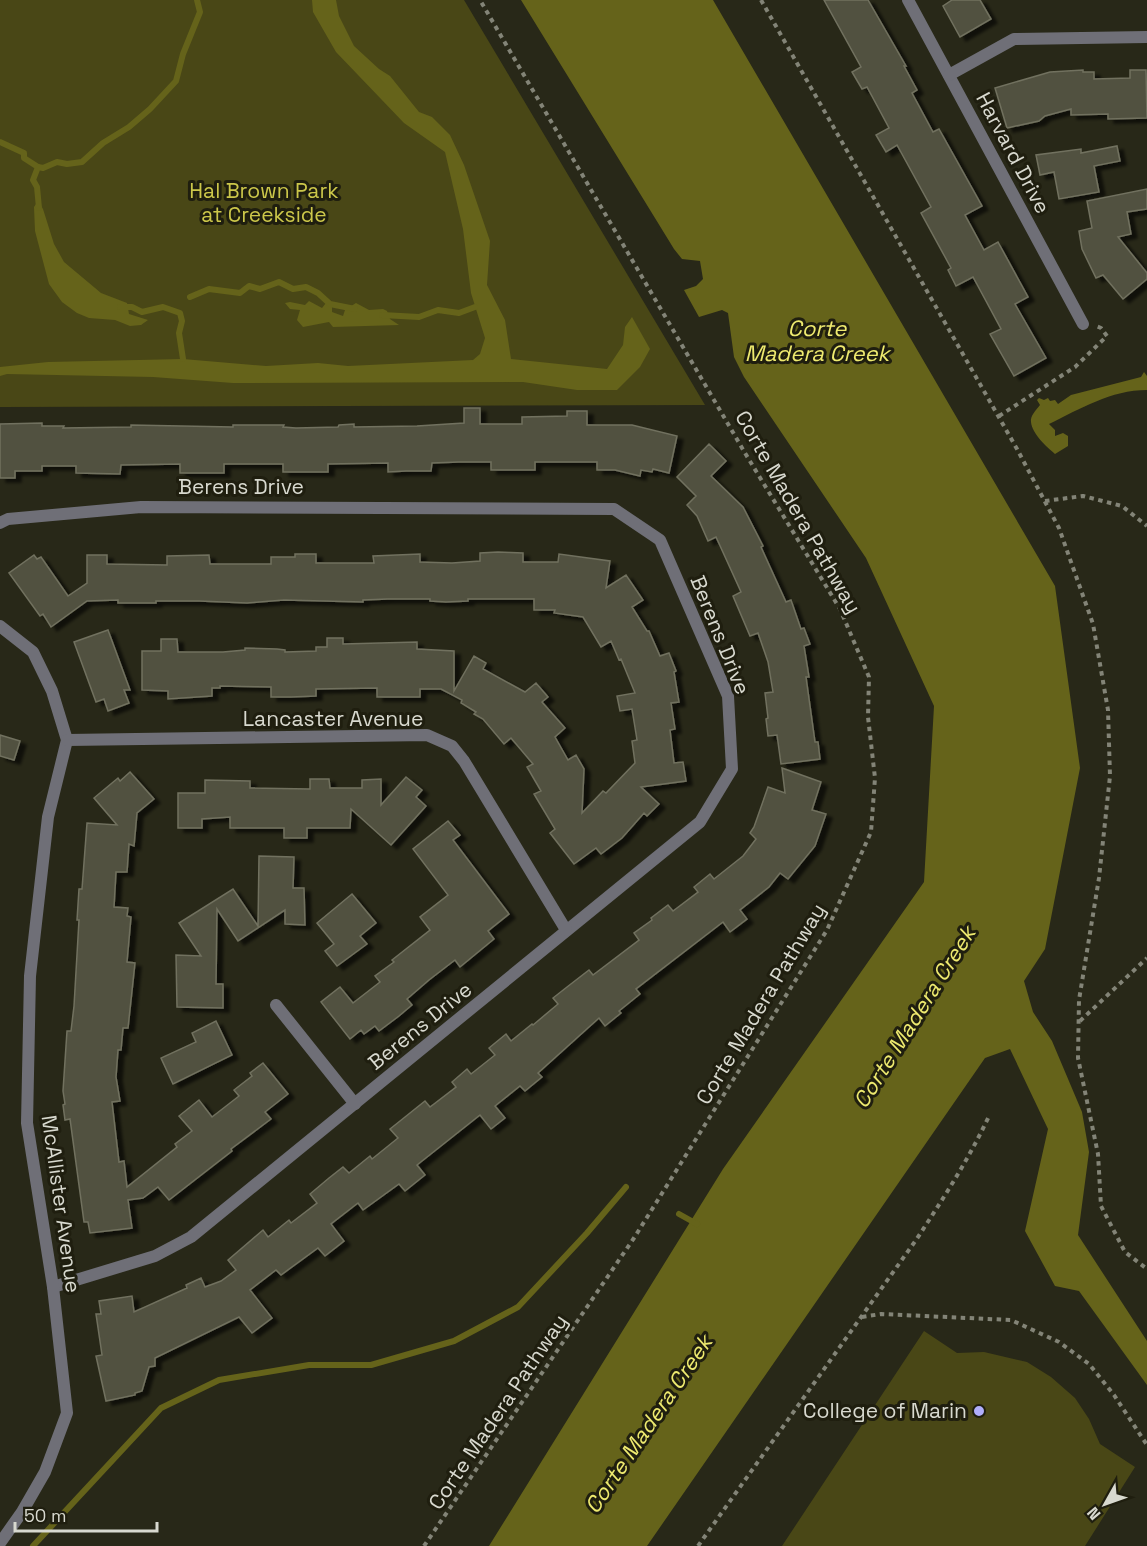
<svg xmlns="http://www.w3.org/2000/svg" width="1147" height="1546" viewBox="0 0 1147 1546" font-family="'Space Grotesk',sans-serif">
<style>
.green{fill:#494716}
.water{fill:#65631a}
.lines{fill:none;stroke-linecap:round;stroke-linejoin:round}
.stream{stroke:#65631a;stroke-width:6}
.building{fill:#515140;stroke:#71715f;stroke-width:1.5;filter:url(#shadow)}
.path{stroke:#838477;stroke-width:4;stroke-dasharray:4.5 4.5;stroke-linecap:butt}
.street{stroke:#6f6f77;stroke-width:12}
.poi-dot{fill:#b0aefa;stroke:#1f1e0f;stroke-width:2}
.labels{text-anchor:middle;stroke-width:6;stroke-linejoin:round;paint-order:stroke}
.street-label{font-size:21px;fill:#d8d9cf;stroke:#1f1e0f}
.park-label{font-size:21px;fill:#ccc74a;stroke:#1f1e0f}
.poi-label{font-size:21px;fill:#d8d9cf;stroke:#1f1e0f;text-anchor:end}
.water-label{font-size:22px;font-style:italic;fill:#eeea6f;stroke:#1f1e0f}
</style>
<defs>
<filter id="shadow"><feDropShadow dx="6" dy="4" stdDeviation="1.5" flood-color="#0009"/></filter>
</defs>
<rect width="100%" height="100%" fill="#282818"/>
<g class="green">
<polygon points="0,0 464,0 705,405 0,407"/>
<polygon points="924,1331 957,1353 984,1352 1027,1362 1051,1377 1075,1398 1089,1419 1100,1444 1135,1467 1085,1546 782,1546"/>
</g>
<g class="water">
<polygon points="312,0 336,0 339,16 354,46 379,69 390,76 419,112 432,117 450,135 464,165 490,241 487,285 505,320 511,359 607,369 623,345 625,327 632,317 650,349 640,367 617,390 577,390 523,382 233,383 153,377 7,374 0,376 0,367 48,362 183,359 266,366 318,363 348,366 473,360 480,354 485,338 471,293 463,229 445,152 404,123 336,52 313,12"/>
<polygon points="521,0 713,0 1055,586 1080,768 1045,949 1024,981 1033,1012 1052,1041 1082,1112 1089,1152 1078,1235 1147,1341 1147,1385 1079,1291 1055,1286 1025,1231 1048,1129 1010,1049 985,1058 647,1546 489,1546 723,1169 924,882 934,706 866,558 744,377 734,357 728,313 722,310 699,317 684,290 696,286 703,279 700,261 682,259 674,249"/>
<polygon points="38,201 43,209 54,244 64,262 101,293 127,303 129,314 148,320 141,325 130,326 115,320 89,318 77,313 62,302 49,284 35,231 34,207"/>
<polygon points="309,301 322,308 326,303 332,302 332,312 343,316 345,310 356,303 369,310 383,309 387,311 390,319 399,325 333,327 329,322 303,327 297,320 300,310 290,309 285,303 290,302 305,305"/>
<path d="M1144,372L1147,376V390C1111,390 1080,409 1049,424L1055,430V436L1063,433L1068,436V446L1055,454C1047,447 1032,434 1031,422C1030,416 1036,410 1040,405L1037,400L1039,398L1044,400L1048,398L1050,401L1055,400L1058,404L1071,395L1141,377Z"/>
</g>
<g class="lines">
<g class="stream">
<polyline points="0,142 24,153 24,158 38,167"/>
<polyline points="39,208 37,187 33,180 38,167 43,168 57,162 67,164 82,162 103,143 129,127 150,109 176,81 183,54 200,12 197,0"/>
<polyline points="190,297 209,289 240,293 249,286 260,289 279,282 293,289 306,287 318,293 330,304 355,309"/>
<polyline points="120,307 132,307 142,312 163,307 180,313 182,321 179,333 183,359"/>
<polyline points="382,315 419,317 438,310 459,313 475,307"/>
<polyline points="679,1214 697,1224"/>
<polyline points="33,1546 161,1408 219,1380 309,1365 371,1365 454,1341 518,1307 587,1233 626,1187"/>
</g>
</g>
<g class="building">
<polygon points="824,0 868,0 906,66 904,66 917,90 912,93 933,132 939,129 982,206 965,215 984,250 998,242 1028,297 1015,304 1046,358 1014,376 990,334 1001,329 973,277 956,286 948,270 951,268 921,213 931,207 897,145 886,152 876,135 889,128 867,87 862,89 852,72 861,67"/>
<polygon points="952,0 980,0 991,19 960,37 943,6"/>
<polygon points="1083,70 1083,72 1094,72 1094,79 1130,78 1130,70 1146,70 1147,118 1108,119 1108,114 1071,115 1071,109 1045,116 1039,121 1007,128 995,88 1050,72"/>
<polygon points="1117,146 1120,161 1094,166 1099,192 1059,199 1054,172 1040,175 1036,155 1081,149 1081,153"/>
<polygon points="1147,189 1147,209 1127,212 1131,234 1118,237 1147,273 1147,279 1123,299 1103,275 1096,278 1082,249 1079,231 1092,228 1087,201"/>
<polygon points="464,408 480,408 480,424 522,424 522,417 567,416 567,411 587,411 587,425 632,425 677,436 669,473 653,469 652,472 641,470 640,476 615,470 597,470 597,462 535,462 535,470 491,470 491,462 459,462 432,463 431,471 406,471 388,472 388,463 328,464 328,472 283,472 283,464 224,464 224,473 180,473 180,464 121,465 120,474 76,473 76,466 42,466 42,471 15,471 15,478 0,478 0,424 42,423 42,426 64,426 63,428 131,427 131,425 233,427 233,425 284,425 283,427 296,428 338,427 339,425 354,424 354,427 417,426 464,423"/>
<polygon points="709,444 726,461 711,476 743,507 763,546 761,547 786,602 791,600 801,629 804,628 810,644 804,646 809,677 806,677 815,742 818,742 820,759 781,764 777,735 768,736 766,719 768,718 765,693 773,692 768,662 758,633 750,636 733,596 741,592 716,537 708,541 697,516 687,505 696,496 677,477"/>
<polygon points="498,552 523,553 523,562 558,562 559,554 610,561 606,588 626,575 643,600 632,607 647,631 649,631 660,656 669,653 676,671 674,672 679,702 671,703 675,729 670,730 674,763 683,762 686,781 641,787 659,804 647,816 644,813 622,838 601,854 596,848 574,864 550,833 555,829 534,794 541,791 527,767 533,764 511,738 504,744 483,719 474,714 476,712 461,703 462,700 441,689 420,689 420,697 377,697 377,688 316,689 316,696 291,697 271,697 271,687 220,686 220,688 212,688 212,696 168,699 168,691 142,690 142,651 161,651 161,639 177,639 178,652 223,652 245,650 245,648 277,649 285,650 285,652 316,651 316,647 327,647 327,638 343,638 343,644 417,642 417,649 454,651 454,691 474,656 486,663 483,669 525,692 536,683 548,697 542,702 565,728 555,737 568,760 576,755 584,769 582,813 603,791 606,793 635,763 632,741 637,740 632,709 620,711 617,696 635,693 621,659 619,660 611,641 601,647 583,617 554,613 555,610 534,610 534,599 468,599 468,601 446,602 430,601 430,599 388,599 363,600 363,602 284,600 247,603 199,601 156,601 156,603 118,603 118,600 87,601 51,627 43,614 40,616 9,573 34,555 37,559 41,557 68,596 87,583 87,555 107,555 107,564 167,565 167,556 209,555 210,564 271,564 271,557 295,557 295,554 316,554 316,563 374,563 373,556 420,554 420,562 452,563 480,561 480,553"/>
<polygon points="108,630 130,690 124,690 129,703 108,711 104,699 96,702 74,642"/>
<polygon points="0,735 20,741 14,760 0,756"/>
<polygon points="782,768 821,782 812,810 826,814 815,846 788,879 780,873 769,887 740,910 747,919 730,932 723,922 636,989 640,994 619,1011 621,1013 605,1026 599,1018 538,1073 542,1077 525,1091 520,1086 495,1106 505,1118 491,1129 480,1115 417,1165 425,1175 405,1191 399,1184 363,1210 358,1203 331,1224 344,1241 325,1256 318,1248 281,1275 276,1270 250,1290 272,1318 252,1333 239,1317 155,1358 155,1366 149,1367 142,1391 135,1393 135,1395 106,1401 96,1356 102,1355 96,1314 101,1314 99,1301 132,1296 134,1312 187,1288 186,1285 201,1278 205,1287 221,1281 236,1270 228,1260 263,1230 268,1237 289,1220 291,1223 317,1203 310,1194 329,1178 343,1167 349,1173 370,1156 372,1159 398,1138 390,1129 425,1101 430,1107 456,1087 452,1082 467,1069 471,1074 495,1055 489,1048 506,1034 511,1041 532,1024 533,1025 558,1004 553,998 567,987 589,970 593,975 639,940 634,933 652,920 651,918 668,905 673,911 698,892 694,887 710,874 714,879 743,856 756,839 750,833 754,827 768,787 785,793"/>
<polygon points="130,772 154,799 137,813 134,846 129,844 127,872 116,872 114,907 128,908 127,916 131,917 127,962 135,963 128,1028 123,1028 121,1050 118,1050 116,1077 120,1101 112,1102 119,1162 124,1161 127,1187 177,1147 175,1144 192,1131 179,1116 199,1100 212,1117 239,1096 234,1090 252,1076 250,1073 263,1063 288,1094 265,1112 271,1119 231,1149 232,1151 169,1200 158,1187 143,1198 128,1200 132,1228 90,1233 88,1222 84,1222 70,1119 65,1120 63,1105 65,1104 63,1091 67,1031 71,1031 74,1006 79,920 77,920 79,889 82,889 87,823 117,825 94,798 118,778 120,781"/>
<polygon points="406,777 422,790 416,797 426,806 391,845 351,809 350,828 307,828 307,838 284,838 284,828 230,828 230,817 202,819 202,828 178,828 178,793 205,793 205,780 250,781 250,788 310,789 310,779 329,779 330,788 362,788 362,780 381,779 381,805"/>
<polygon points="448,821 460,835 453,840 509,914 488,931 494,939 460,967 455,960 429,980 407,999 412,1005 399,1016 379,1031 375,1026 364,1034 361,1030 350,1039 321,1002 340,987 353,1003 380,982 375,976 394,962 392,960 430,930 420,917 448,895 413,849"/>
<polygon points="259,856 294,857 293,888 304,888 305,925 285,924 285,910 238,941 217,909 216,984 223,984 223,1008 177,1007 176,955 201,956 179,923 233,889 258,926"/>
<polygon points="352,894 376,923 360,936 367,944 337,966 325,951 334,944 317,923"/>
<polygon points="216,1021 232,1055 173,1084 161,1058 196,1042 192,1033"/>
</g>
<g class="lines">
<g class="path">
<polyline points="761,0 1017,449 1059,528 1093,624 1108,710 1110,776 1099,878 1079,1000 1078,1058 1098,1154 1101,1206 1125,1252 1147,1269"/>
<polyline points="999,416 1075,367 1107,336 1101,328 1096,326"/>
<polyline points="1045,501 1083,496 1122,506 1147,526"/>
<polyline points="1080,1021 1147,958"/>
<polyline points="862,1317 881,1314 1011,1320 1059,1342 1089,1364 1114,1395 1147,1445"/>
<polyline points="424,1546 634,1238 827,930 871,832 875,778 868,717 869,677 840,609 745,453 480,0"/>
<path d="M698,1546L916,1240C943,1199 969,1159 990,1114"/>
</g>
<g class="street">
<polyline points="908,0 1083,324"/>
<polyline points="949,75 1014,39 1147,37"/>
<polyline points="0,523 8,519 141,507 614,509 660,540 728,696 732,769 700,822 191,1237 155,1256 53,1287"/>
<polyline points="0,626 33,652 52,691 67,740 48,817 30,976 27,1123 53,1287 67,1413 45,1472 22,1512 0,1543"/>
<polyline points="67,740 427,735 452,746 464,761 566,930"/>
<polyline points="276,1005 355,1104"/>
</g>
</g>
<circle class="poi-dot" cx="979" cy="1411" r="6"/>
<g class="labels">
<g class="street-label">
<text transform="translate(1013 153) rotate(62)" y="7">Harvard Drive</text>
<text x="241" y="494">Berens Drive</text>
<text transform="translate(798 512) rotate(60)" y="7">Corte Madera Pathway</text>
<text transform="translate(720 635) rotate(68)" y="7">Berens Drive</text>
<text x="333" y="726">Lancaster Avenue</text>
<text transform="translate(761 1004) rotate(-59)" y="7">Corte Madera Pathway</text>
<text transform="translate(420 1026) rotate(-39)" y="7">Berens Drive</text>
<text transform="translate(61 1204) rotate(82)" y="7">McAllister Avenue</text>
<text transform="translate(498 1412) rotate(-56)" y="7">Corte Madera Pathway</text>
</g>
<g class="park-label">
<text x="264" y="198">Hal Brown Park<tspan x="264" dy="24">at Creekside</tspan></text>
</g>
<g class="poi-label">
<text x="967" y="1418">College of Marin</text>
</g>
<g class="water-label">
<text x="817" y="336">Corte<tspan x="817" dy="25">Madera Creek</tspan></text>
<text transform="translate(914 1017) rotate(-58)" y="8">Corte Madera Creek</text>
<text transform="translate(648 1424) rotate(-56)" y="8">Corte Madera Creek</text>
</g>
</g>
<g transform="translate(1105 1504) rotate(230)" stroke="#1f1e0f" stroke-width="4.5" paint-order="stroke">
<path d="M0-4.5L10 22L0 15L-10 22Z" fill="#d8d9cf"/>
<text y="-9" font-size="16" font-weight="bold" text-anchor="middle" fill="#d8d9cf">N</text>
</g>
<path d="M15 1522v9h142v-9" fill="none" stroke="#d8d9cf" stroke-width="3"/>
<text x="24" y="1522" font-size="18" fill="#d8d9cf" stroke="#1f1e0f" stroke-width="4.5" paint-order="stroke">50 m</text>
</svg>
